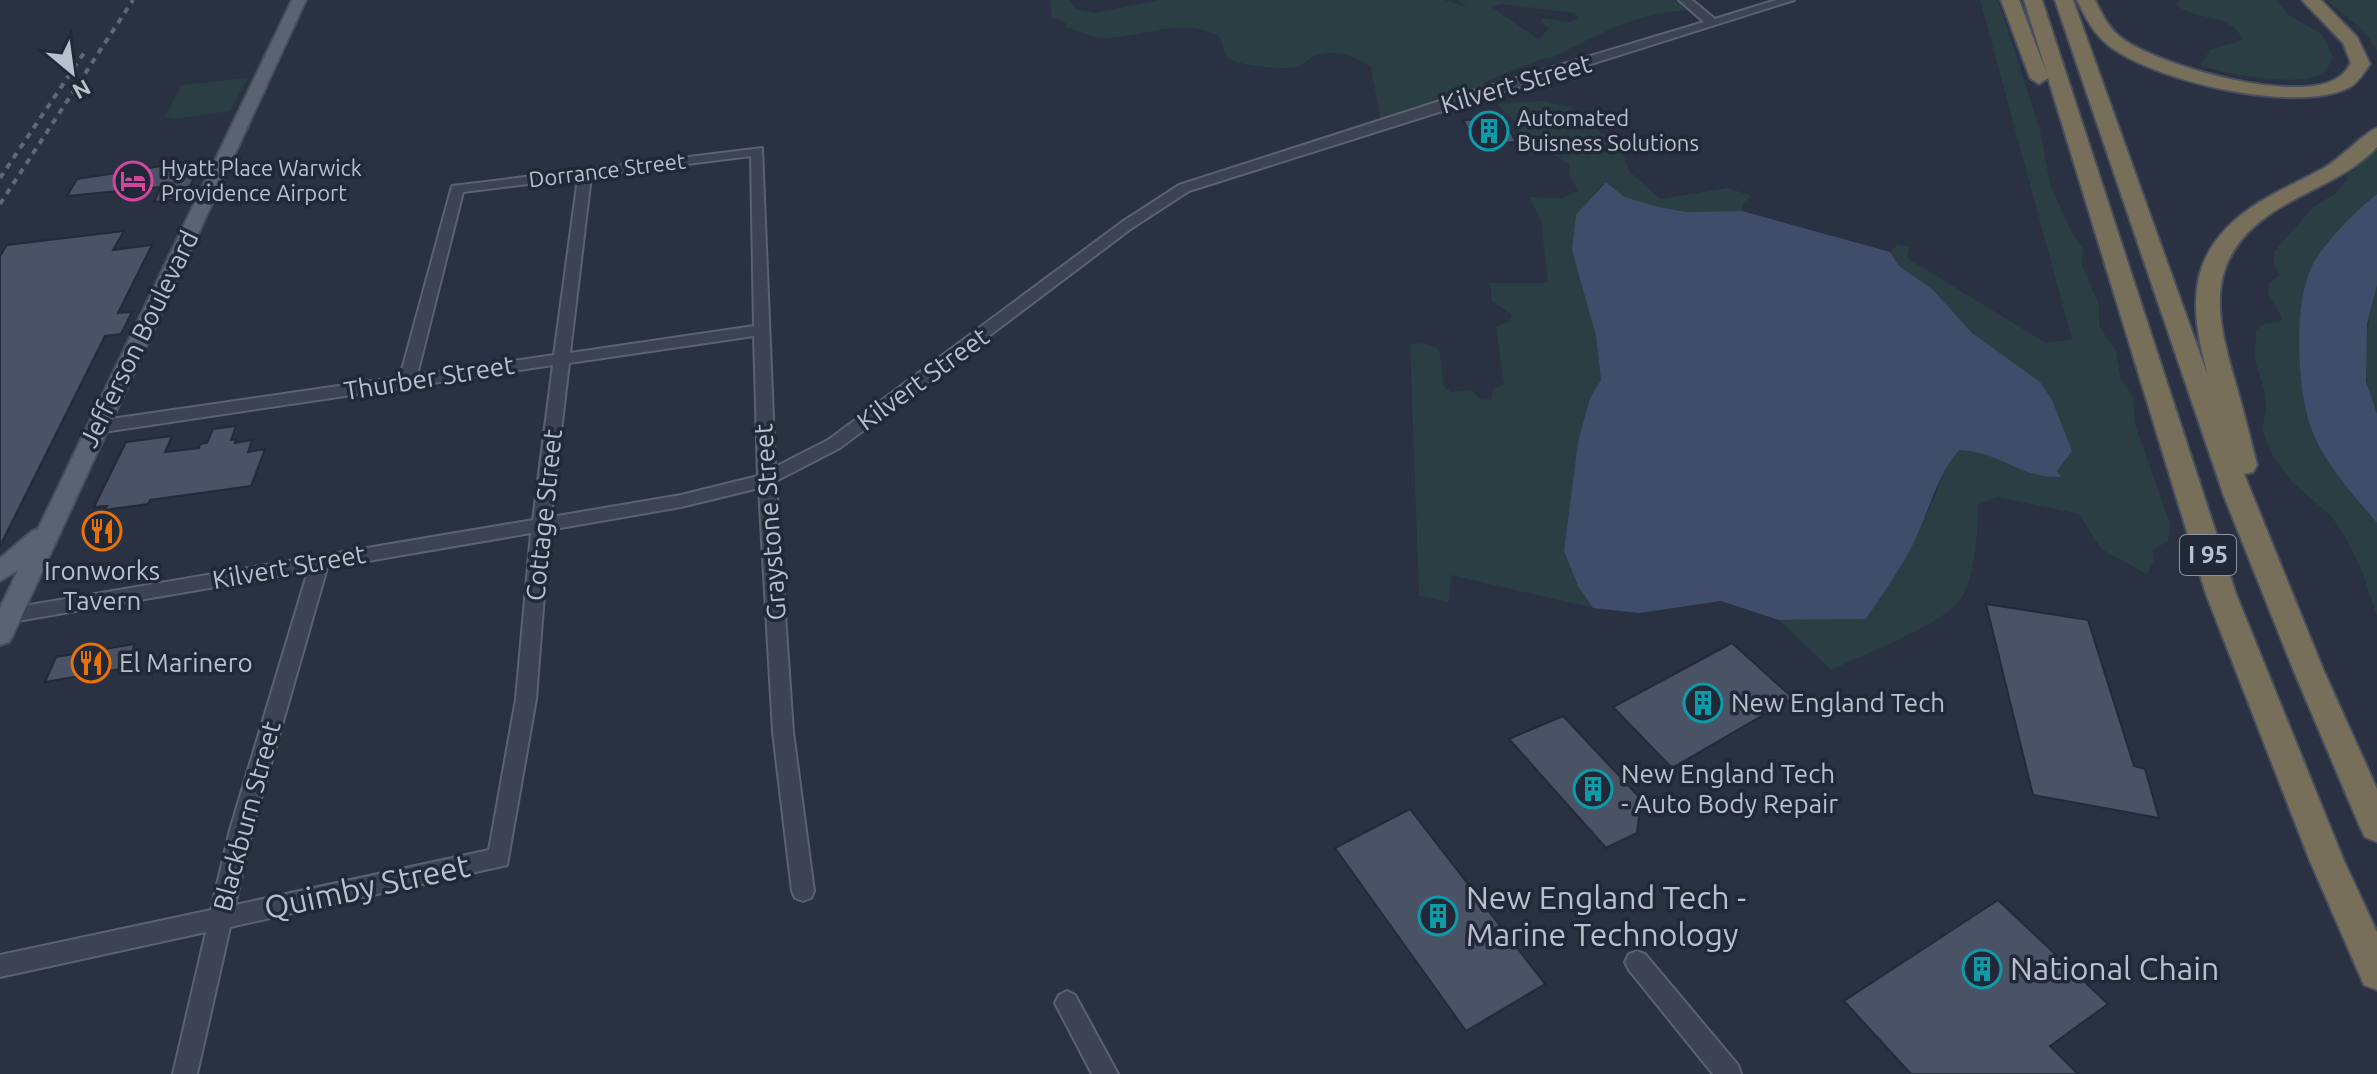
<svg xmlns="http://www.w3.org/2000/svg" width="2377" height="1074" viewBox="0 0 2377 1074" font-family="Ubuntu,sans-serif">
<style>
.green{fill:#2b3e43;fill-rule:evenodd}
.water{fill:#3f4d6a}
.building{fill:#4a5366;stroke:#232a39;stroke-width:2}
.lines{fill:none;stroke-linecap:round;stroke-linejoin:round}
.minor-casing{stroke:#5b616f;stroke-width:4}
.major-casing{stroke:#464c5b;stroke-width:4}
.highway-casing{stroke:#474e5c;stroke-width:4}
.minor{fill:#3d4352;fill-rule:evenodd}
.major{fill:#5b6272;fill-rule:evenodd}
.highway{fill:#776f5a;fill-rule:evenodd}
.rail{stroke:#5f6778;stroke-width:4;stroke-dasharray:6 6;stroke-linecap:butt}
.labels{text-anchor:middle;stroke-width:7;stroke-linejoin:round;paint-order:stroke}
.far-poi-label{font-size:22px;fill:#babfcc;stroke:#212837;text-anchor:start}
.far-street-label{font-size:22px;fill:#babfcc;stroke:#212837}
.shield{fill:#212837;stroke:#8c929f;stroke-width:2}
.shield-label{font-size:24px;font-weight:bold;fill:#babfcc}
.street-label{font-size:26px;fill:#babfcc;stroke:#212837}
.poi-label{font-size:26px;fill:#babfcc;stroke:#212837;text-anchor:start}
.near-street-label{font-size:32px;fill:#babfcc;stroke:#212837}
.near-poi-label{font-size:32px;fill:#babfcc;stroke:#212837;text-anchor:start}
</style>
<rect width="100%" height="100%" fill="#293142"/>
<g class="green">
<path d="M1050,0H1069L1076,9L1095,13L1160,0H1444L1467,7L1458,0H1678L1691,11C1637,10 1598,36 1551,58L1541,59L1487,81L1478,91L1381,122L1371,67C1355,56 1332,48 1313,57C1307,60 1304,65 1297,67C1285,70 1240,66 1230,59C1222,54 1223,44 1220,37C1182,15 1142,39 1101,38C1089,37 1078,30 1065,27L1067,24L1052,17ZM1501,4L1574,13L1578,19L1568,22L1543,18L1541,21L1549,29L1538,39L1492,7Z"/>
<path d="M1980,0H1998L2040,130L2050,184L2071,231L2083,249L2082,265L2099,305V326L2116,351L2121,380L2133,396L2135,424L2170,524L2168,541L2153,550L2154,561L2147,574L2101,549L2079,514L1997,497L1978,505C1978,529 1975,581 1960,600C1941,626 1862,655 1831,670L1779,620L1866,619L1910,549L1936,494L1947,461L1932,289L1899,266L1890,252L1896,247L1895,244L1909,247L1907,258L2046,343L2072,339Z"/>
<path d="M2180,0H2276L2290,16L2322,34L2333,57C2329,66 2326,72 2317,76C2296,86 2222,74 2200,65L2210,50L2243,40C2232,13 2196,21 2176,5Z"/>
<polygon points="2326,0 2377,0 2377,51 2364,31"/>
<polygon points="248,78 230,111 174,119 165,117 181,85"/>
<path d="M1543,101L1571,107L1623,151L1629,171L1660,199L1728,188L1752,196L1742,204V211L1686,212L1659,207L1624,197L1602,184L1592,197L1590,311L1596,336L1601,381L1590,398L1578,442L1564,551L1578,586L1593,608L1451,575L1449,602L1419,596L1410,344L1425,343L1439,349L1444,387L1451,392L1472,390C1478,398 1481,401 1491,399L1493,389L1504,384L1496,326L1509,322L1512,315L1492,301L1490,283H1548L1541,221L1529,197L1562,198L1578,191L1569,174L1570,164L1539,147L1526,145L1513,120L1497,104Z"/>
<polygon points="2377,145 2377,194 2366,202 2311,429 2343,482 2377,523 2377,616 2360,566 2343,533 2332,517 2292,482 2273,456 2262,429 2266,410 2264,389 2255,361 2256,330 2264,324 2279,322 2282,318 2268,293 2269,283 2280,275 2274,264 2274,252 2313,207 2335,194 2348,179 2346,175 2355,170"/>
<path d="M2377,285V414C2358,373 2366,327 2377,285Z"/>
</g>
<g class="water">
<path d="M1606,182L1624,197L1659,207L1686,212L1742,211L1890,252L1899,266L1932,289L1972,333L2040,382L2052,400L2072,451L2057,471L2061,477C2020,479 2002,452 1960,450C1939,468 1925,523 1910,550C1897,574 1881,596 1866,619L1779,620L1721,601L1639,613L1593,608L1578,586L1564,551L1578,442L1590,398L1601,380L1596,336L1572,250L1576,215Z"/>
<path d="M2377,194V285L2367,324L2366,381L2377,414V523C2353,494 2324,464 2311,428C2297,388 2293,305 2312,266C2324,243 2356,210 2377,194Z"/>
</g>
<g class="building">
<polygon points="1503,118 1516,142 1476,145 1463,120"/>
<polygon points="188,162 186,169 198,168 185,198 154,202 161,187 67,196 77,179"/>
<polygon points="124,231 113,250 152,245 118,313 132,312 121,334 105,336 0,546 0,256 7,245"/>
<polygon points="236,426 231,440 236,439 235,443 252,440 248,452 265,449 251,486 150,500 148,504 104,510 107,506 94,507 126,442 172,436 165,452 199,448 200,444 207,443 213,429"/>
<polygon points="1986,604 2088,620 2134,766 2145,769 2159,818 2033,795"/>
<polygon points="1732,643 1793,698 1672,768 1613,707"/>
<polygon points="135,644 126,668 45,682 56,657"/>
<polygon points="1563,716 1641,799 1637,833 1606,848 1509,739"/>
<polygon points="1410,809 1545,984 1466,1031 1335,848"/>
<polygon points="1998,900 2108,1004 2050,1046 2078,1074 1911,1074 1844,1001"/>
</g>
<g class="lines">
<defs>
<g id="minor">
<path d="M1679,0H1692L1715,19L1776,0H1794L1189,191L1132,228L840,448L776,481L793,732L814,891L811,898L803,901L795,898L792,891L773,732L759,488L681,507L549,530L536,699L507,865L230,927L197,1074H173L206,932L0,977V955L211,910L230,830L308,571L0,624V610L533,520L553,365L97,433L89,427L97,421L400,377L452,186L762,148L775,467L828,440L1122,222L1179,185L1440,101L1704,22ZM751,156L754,326L570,353L591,176ZM578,178L554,355L417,375L463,192ZM754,336L758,476L681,495L551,517L569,363ZM531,533L516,699L489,850L235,905L252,830L327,568Z"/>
<polygon points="1637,951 1645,954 1738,1065 1741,1074 1713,1074 1629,970 1625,962 1629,954"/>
<polygon points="1067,991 1075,995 1118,1074 1092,1074 1055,1003 1059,995"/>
</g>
<polygon id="major" points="292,0 306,0 13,635 9,642 0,645 0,608 18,570 0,581 0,558 32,531 38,529"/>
<g id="highway">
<polygon points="2001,0 2019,0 2047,74 2024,0 2042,0 2236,594 2344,861 2377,932 2377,990 2364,985 2310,861 2206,594 2048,78 2039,84 2030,78"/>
<path d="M2055,0H2073L2208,376C2188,303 2186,249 2258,203C2279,190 2302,180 2324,168C2339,160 2366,131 2377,128V147C2348,178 2308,189 2273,212C2204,258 2215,313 2235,381C2243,409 2250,437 2257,465L2253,472L2244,474L2323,669L2377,789V842L2365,837L2360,827L2293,669L2224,496Z"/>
<path d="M2077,0H2095C2102,15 2110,30 2124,40C2162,66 2299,106 2339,77C2344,74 2348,68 2351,63L2343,43L2302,0H2321L2357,37L2370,64C2365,71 2358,83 2350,87C2298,115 2153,81 2108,45C2094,34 2085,17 2077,0Z"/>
</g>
</defs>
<use href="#minor" class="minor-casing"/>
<use href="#major" class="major-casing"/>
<use href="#highway" class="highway-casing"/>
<use href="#minor" class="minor"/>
<use href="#major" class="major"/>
<use href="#highway" class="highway"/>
<g class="rail">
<polyline points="0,178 86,50"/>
<polyline points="0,204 133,0"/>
</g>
</g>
<defs>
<symbol id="building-ring" viewBox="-11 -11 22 22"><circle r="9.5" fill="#212837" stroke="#0f9aa8" stroke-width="1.5"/><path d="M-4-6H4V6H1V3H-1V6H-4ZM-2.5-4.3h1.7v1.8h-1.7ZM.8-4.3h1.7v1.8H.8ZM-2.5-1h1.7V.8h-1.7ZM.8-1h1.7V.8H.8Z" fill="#0f9aa8"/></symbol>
<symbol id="hotel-ring" viewBox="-11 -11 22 22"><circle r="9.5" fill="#212837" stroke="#d1479c" stroke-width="1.5"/><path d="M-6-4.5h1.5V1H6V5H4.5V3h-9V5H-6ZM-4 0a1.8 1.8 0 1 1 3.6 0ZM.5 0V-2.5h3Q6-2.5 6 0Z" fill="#d1479c"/></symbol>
<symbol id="restaurant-ring" viewBox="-11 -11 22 22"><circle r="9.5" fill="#212837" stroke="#e8710a" stroke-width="1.5"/><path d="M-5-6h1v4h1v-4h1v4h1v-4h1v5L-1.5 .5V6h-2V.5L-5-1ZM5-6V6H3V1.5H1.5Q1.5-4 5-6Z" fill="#e8710a"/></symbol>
</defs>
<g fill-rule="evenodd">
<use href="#building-ring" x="1467" y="109" width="44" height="44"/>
<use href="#hotel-ring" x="111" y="159" width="44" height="44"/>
<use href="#restaurant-ring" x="80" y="509" width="44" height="44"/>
<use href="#restaurant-ring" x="69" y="641" width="44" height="44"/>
<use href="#building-ring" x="1681" y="681" width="44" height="44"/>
<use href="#building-ring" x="1571" y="767" width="44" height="44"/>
<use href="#building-ring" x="1416" y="894" width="44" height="44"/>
<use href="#building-ring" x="1960" y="947" width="44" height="44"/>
</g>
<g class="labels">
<g class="far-poi-label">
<text x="1517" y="126">Automated<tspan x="1517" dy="25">Buisness Solutions</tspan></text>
<text x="161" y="176">Hyatt Place Warwick<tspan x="161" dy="25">Providence Airport</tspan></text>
</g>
<g class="far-street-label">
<text transform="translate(607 170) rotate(-7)" y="8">Dorrance Street</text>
</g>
<rect class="shield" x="2180" y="535" width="56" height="40" rx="6"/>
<g class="shield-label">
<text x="2208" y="563">I 95</text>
</g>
<g class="street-label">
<text transform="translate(1516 84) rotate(-16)" y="9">Kilvert Street</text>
<text transform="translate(139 339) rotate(-64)" y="9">Jefferson Boulevard</text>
<text transform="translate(429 378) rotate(-9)" y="9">Thurber Street</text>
<text transform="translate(923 379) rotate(-36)" y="9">Kilvert Street</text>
<text transform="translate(544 515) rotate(-84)" y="9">Cottage Street</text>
<text transform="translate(770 522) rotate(-94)" y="9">Graystone Street</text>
<text transform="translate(289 567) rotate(-10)" y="9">Kilvert Street</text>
<text transform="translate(247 816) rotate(-75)" y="9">Blackburn Street</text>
</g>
<g class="poi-label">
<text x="102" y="580" text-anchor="middle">Ironworks<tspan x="102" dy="30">Tavern</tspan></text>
<text x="119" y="672">El Marinero</text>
<text x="1731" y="712">New England Tech</text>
<text x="1621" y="783">New England Tech<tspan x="1621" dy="30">- Auto Body Repair</tspan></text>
</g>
<g class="near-street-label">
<text transform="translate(367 887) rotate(-12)" y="11">Quimby Street</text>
</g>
<g class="near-poi-label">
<text x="1466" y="909">New England Tech -<tspan x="1466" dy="37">Marine Technology</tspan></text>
<text x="2010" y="980">National Chain</text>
</g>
</g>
<g transform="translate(72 72) rotate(151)" stroke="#212837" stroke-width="6" paint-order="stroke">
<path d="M0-6L14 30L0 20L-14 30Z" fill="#babfcc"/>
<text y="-12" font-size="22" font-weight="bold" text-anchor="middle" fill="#babfcc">N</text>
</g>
</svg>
